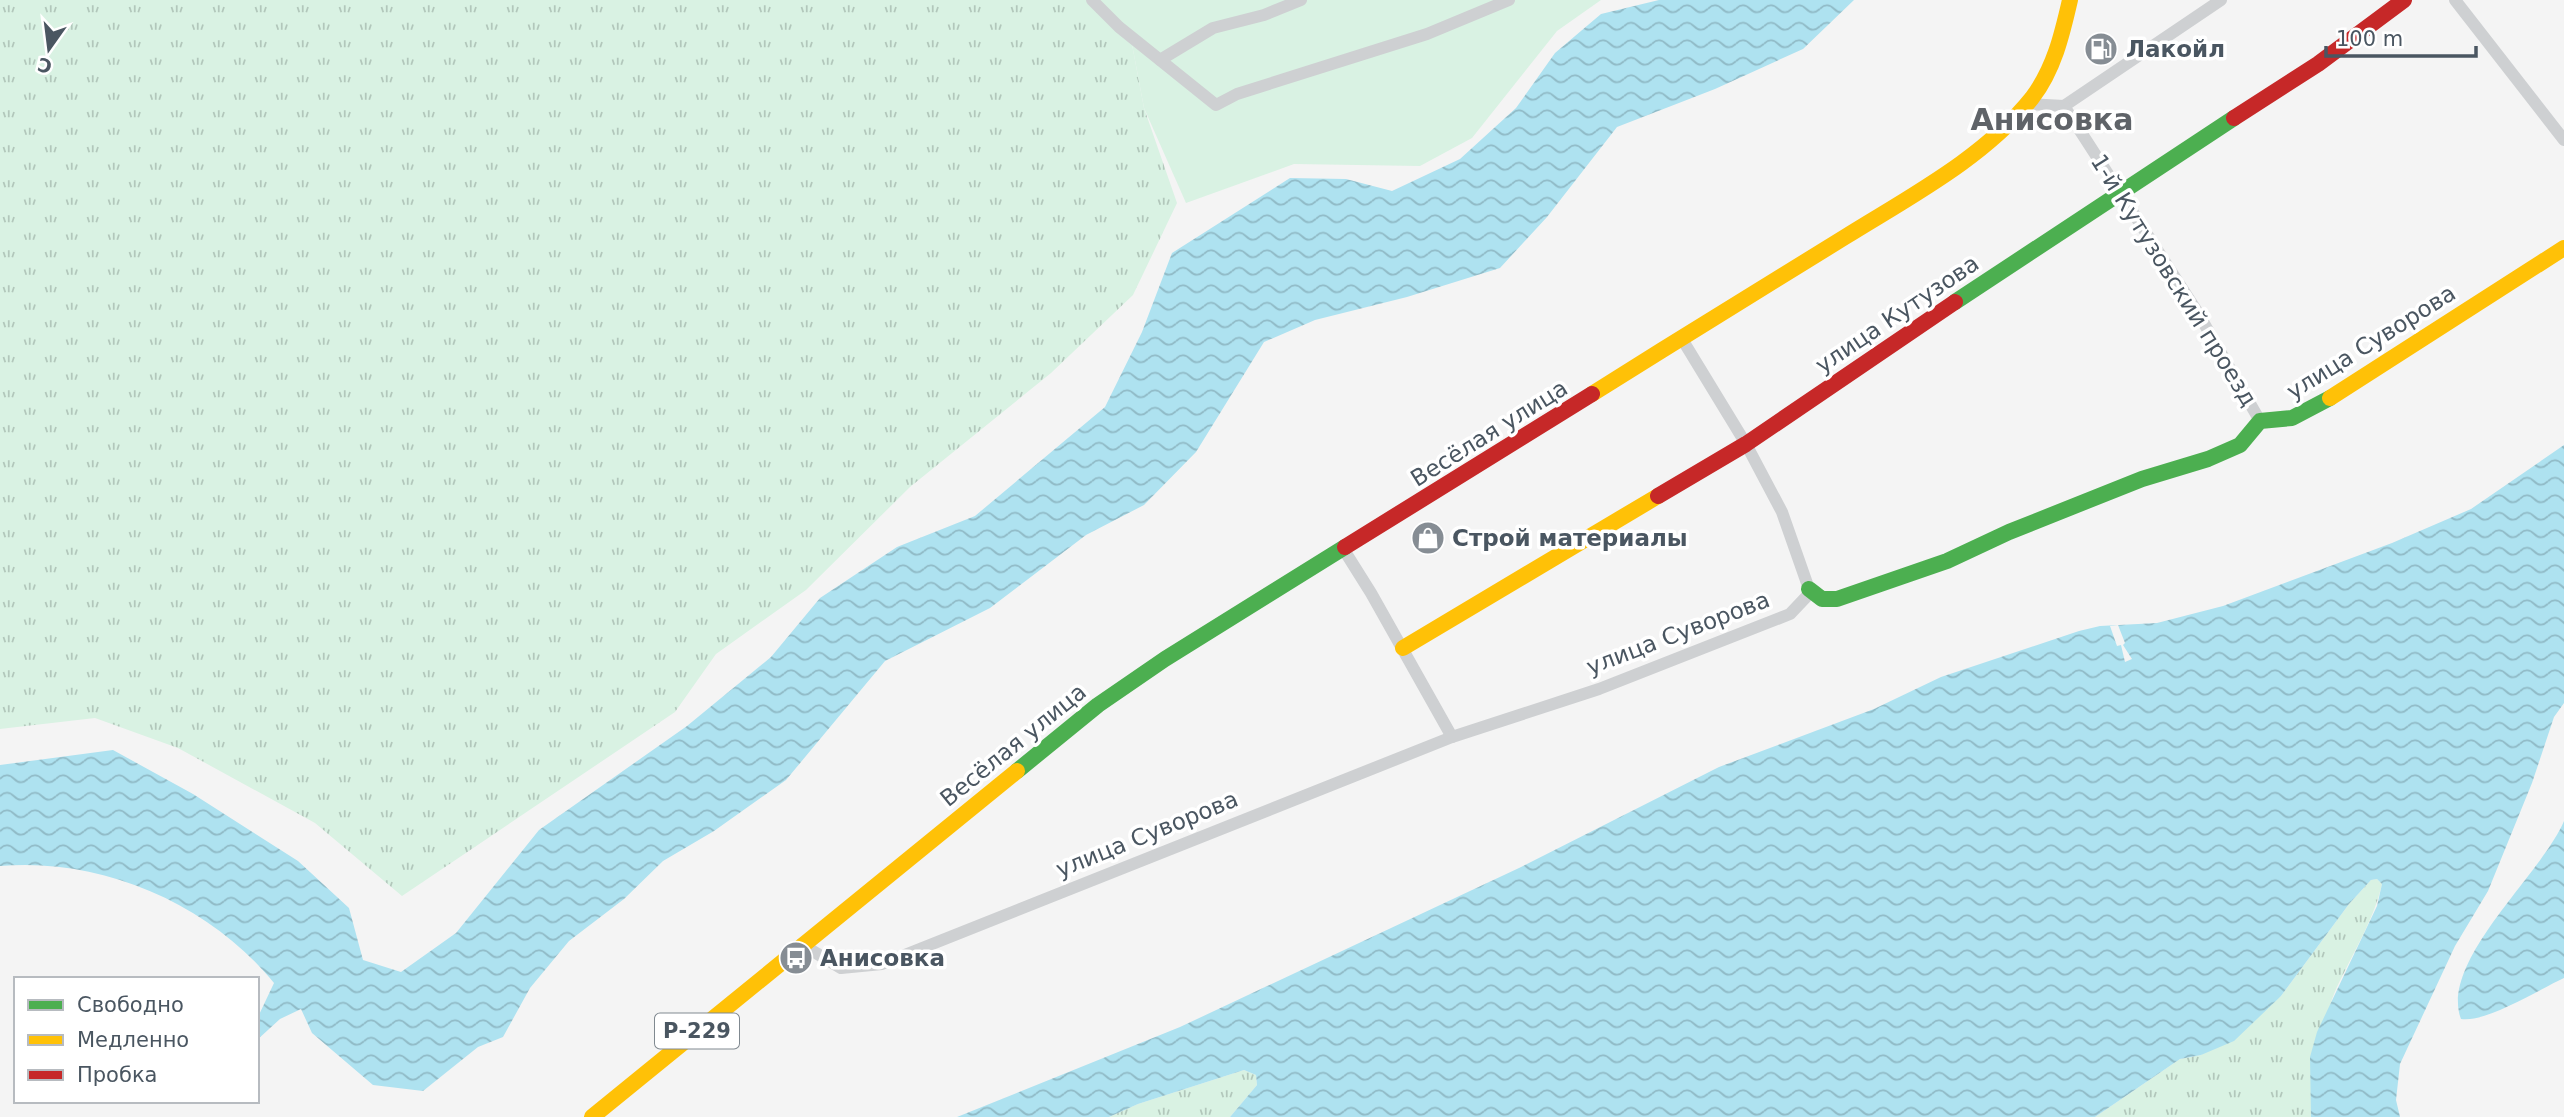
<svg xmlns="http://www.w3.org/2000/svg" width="2564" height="1117" viewBox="0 0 2564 1117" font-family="'DejaVu Sans',sans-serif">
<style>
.grass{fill:url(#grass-tufts)}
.garden{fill:#d9f2e3}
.water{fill:url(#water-waves)}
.pier{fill:#f4f4f4}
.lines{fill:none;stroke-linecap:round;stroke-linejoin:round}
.street{stroke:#ced0d2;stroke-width:12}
.fast{stroke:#4caf50;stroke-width:16}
.slow{stroke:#ffc107;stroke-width:16}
.jam{stroke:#c62828;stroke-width:16}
.labels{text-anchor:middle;stroke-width:7;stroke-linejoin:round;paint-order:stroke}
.shield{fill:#fff;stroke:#808990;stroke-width:2}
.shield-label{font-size:21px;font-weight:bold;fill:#4a5661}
.poi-label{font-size:23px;font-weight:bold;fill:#4a5661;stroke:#fff;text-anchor:start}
.street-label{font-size:23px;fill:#4a5661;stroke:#fff}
.district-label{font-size:30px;font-weight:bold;fill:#5f6368;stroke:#fff}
</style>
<defs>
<pattern id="grass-tufts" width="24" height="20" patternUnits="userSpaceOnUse" patternTransform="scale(1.75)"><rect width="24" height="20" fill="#d9f2e3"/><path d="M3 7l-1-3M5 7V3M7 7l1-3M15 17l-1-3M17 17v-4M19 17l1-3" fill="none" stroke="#b2c7bb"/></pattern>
<pattern id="water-waves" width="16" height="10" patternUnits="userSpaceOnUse" patternTransform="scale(1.75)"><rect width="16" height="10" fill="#aee2f0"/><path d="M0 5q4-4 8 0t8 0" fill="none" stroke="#90bac6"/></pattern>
</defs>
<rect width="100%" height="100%" fill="#f4f4f4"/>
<g class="grass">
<polygon points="0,0 1092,0 1131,39 1144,108 1177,203 1133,295 1051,373 910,487 806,590 716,654 675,712 402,896 315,823 178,748 95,718 0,729"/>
<path d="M2377,879L2382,884C2373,923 2350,957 2334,994C2323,1020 2313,1088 2311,1117H2095L2180,1059L2201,1055L2281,996L2349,904L2371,880Z"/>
<polygon points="1244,1070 1256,1075 1257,1085 1230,1117 1109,1117 1138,1104"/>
</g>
<polygon class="garden" points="1092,0 1601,0 1557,31 1472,138 1420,166 1294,164 1186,203 1144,108 1131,39"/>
<g class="water">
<path d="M1659,0H1854L1803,49L1715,89L1617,127L1547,217L1500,268L1407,297L1315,320L1264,342L1196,452L1144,505L1086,535L990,608L885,661L786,780L714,831L663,861L624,899L569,941L530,988L503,1037L478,1047L423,1091L373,1085L312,1033L301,1009L280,1019L257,1040V1019L274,983C210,904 102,857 0,866V765L113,750L193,794L298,861L349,908L363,960L401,972L456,933L539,830L687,726L771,657L820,598L897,547L975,516L1105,407L1142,332L1172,253L1290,178L1346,179L1392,191L1460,159L1516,108L1555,53L1601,14Z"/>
<polygon points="2564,445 2564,703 2554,717 2532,783 2488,891 2455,946 2400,1064 2396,1100 2400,1117 2311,1117 2310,1057 2317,1032 2377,906 2382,884 2377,879 2371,880 2349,904 2281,996 2234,1041 2201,1055 2180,1059 2095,1117 1230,1117 1257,1085 1256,1075 1244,1070 1138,1104 1109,1117 957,1117 1180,1027 1519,868 1719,767 1874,709 1941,677 2079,631 2100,626 2157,623 2223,606 2392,543 2471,509"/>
<path d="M2564,821V978C2540,989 2486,1023 2461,1019C2439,961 2542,874 2564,821Z"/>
</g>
<polygon class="pier" points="2118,625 2125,643 2123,645 2132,659 2125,662 2121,645 2117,646 2110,626"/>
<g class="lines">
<g class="street">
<polyline points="1092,0 1119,27 1216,105 1237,94 1427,34 1509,0"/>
<polyline points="2455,0 2564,140"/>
<polyline points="1160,60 1213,28 1264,15 1301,0"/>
<polyline points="2028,104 2064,106 2221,0"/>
<polyline points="2064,106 2198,313 2260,421"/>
<polyline points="1344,550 1371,593 1452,737"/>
<polyline points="801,944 841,968 882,964 1452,737 1599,689 1790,614 1808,595 1809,589 1782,512 1746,444 1682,339"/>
</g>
<g class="fast">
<polyline points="1955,302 2234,118"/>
<polyline points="1809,589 1822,599 1837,599 1947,561 2009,532 2142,479 2208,459 2240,445 2260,421 2292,418 2330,398"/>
<polyline points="1017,771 1098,705 1165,659 1345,547"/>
</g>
<g class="slow">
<path d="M1592,394C1676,341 1761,289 1845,237C1909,197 1984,158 2032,98C2054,69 2062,35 2070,0"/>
<polyline points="2330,398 2564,248"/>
<polyline points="1403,648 1658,496"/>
<polyline points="592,1117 1017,771"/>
</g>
<g class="jam">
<polyline points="2234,118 2318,64 2404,0"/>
<polyline points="1658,496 1746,444 1955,302"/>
<polyline points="1345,547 1592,394"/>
</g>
</g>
<defs>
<symbol id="fuel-disc" viewBox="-11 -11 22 22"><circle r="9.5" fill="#868d94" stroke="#fff"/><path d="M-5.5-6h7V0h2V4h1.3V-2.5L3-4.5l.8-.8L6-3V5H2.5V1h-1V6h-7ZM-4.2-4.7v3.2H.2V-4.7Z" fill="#fff"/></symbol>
<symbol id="shop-disc" viewBox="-11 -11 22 22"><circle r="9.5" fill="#868d94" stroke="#fff"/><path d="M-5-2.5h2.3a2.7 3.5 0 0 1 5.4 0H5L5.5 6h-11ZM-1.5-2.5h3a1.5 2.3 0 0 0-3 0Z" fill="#fff"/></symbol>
<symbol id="bus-disc" viewBox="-11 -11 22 22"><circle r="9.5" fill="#868d94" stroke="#fff"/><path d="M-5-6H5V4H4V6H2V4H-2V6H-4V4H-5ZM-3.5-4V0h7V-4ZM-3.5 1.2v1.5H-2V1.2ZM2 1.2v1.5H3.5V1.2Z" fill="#fff"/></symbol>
</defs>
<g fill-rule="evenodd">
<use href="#fuel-disc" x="2082" y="30" width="38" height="38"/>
<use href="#shop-disc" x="1409" y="519" width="38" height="38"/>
<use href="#bus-disc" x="777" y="939" width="38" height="38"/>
</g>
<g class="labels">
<rect class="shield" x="655" y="1013.5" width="84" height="35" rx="5"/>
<g class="shield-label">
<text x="697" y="1038">Р-229</text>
</g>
<g class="poi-label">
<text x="2126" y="57">Лакойл</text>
<text x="1452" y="546">Строй материалы</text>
<text x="820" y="966">Анисовка</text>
</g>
<g class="street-label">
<text transform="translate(2174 280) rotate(58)" y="8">1-й Кутузовский проезд</text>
<text transform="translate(1897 314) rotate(-34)" y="8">улица Кутузова</text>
<text transform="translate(2371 342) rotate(-32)" y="8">улица Суворова</text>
<text transform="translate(1489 433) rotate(-32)" y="8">Весёлая улица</text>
<text transform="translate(1678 633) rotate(-21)" y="8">улица Суворова</text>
<text transform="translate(1013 745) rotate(-39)" y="8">Весёлая улица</text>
<text transform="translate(1147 834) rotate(-22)" y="8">улица Суворова</text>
</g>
<g class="district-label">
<text x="2052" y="130">Анисовка</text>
</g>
</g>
<rect x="14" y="977" width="245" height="126" fill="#ffffff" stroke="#b7bbc0" stroke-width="2"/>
<rect x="28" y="1000" width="35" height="10" fill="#4caf50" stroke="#b7bbc0" stroke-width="2"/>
<text x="77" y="1012" font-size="21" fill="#4a5661">Свободно</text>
<rect x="28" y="1035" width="35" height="10" fill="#ffc107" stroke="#b7bbc0" stroke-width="2"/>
<text x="77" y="1047" font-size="21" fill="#4a5661">Медленно</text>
<rect x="28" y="1070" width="35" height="10" fill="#c62828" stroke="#b7bbc0" stroke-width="2"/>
<text x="77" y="1082" font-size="21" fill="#4a5661">Пробка</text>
<g transform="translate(49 49) rotate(194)" stroke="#ffffff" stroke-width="5" paint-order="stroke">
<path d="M0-5L12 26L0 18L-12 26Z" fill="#4a5661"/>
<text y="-10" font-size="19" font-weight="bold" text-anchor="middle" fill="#4a5661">С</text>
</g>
<path d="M2326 46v10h150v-10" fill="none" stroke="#4a5661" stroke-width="3.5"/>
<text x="2336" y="46" font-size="21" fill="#4a5661" stroke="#ffffff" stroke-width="5" paint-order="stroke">100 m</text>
</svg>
